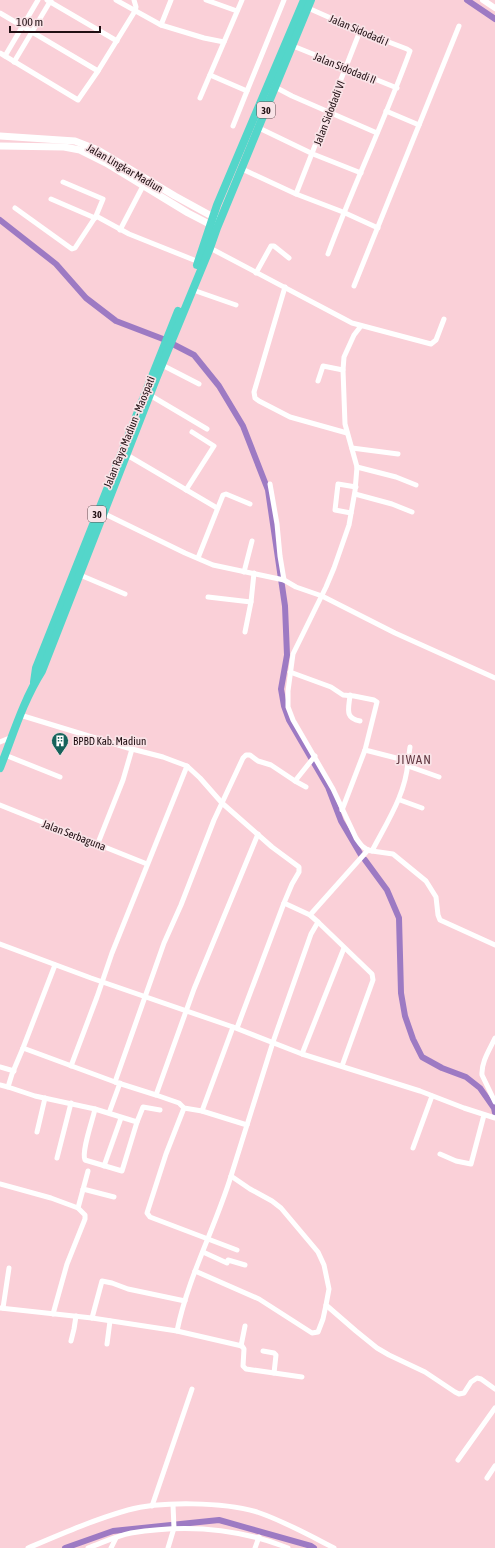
<svg xmlns="http://www.w3.org/2000/svg" width="495" height="1548" viewBox="0 0 495 1548" font-family="'Asap Condensed',sans-serif">
<style>
.lines{fill:none;stroke-linecap:round;stroke-linejoin:round}
.canal{stroke:#9d7ac3;stroke-width:6}
.minor{stroke:#fff;stroke-width:5}
.tertiary{stroke:#fff;stroke-width:6}
.secondary{stroke:#fff;stroke-width:7}
.trunk{stroke:#54d6ca;stroke-width:8}
.labels{text-anchor:middle;stroke-width:3.5;stroke-linejoin:round;paint-order:stroke}
.shield{fill:#f9e3e7;stroke:#614f53;stroke-width:1}
.shield-label{font-size:10px;font-weight:bold;fill:#200f13}
.street-label{font-size:11px;fill:#200f13;stroke:#f9e3e7}
.poi-label{font-size:11px;fill:#200f13;stroke:#f9e3e7;text-anchor:start}
.quarter-label{font-size:13px;letter-spacing:1px;fill:#643b44;stroke:#f9e3e7}
</style>
<rect width="100%" height="100%" fill="#fad0d8"/>
<g class="lines">
<g class="canal">
<polyline points="467,0 495,19"/>
<polyline points="0,220 56,264 86,298 116,321 163,339 194,355 219,386 243,426 268,490 285,606 287,655 281,689 284,706 289,720 328,787 341,821 361,855"/>
<polyline points="365,860 387,890 399,918 401,993 405,1016 413,1039 422,1057 442,1068 466,1077 480,1088 494,1108 495,1113"/>
<polyline points="65,1548 113,1531 219,1520 311,1546 314,1548"/>
</g>
<g class="minor">
<polyline points="47,0 117,41"/>
<polyline points="116,0 161,25 204,38 224,42"/>
<polyline points="206,0 237,11"/>
<path d="M308,8L360,31L407,49L410,51C385,120 353,186 328,254"/>
<polyline points="0,13 98,71"/>
<polyline points="161,25 171,0"/>
<polyline points="293,46 397,88"/>
<polyline points="0,53 78,100 98,71 135,11 136,7 134,0"/>
<polyline points="5,56 38,0"/>
<polyline points="14,62 51,0"/>
<polyline points="210,75 247,91 284,0"/>
<polyline points="275,87 292,96 377,133"/>
<polyline points="200,98 242,0"/>
<polyline points="386,111 419,125"/>
<polyline points="233,126 247,91"/>
<polyline points="259,128 313,154 361,173"/>
<polyline points="242,169 296,194 343,212 378,228"/>
<polyline points="63,182 103,199 96,216"/>
<polyline points="296,194 360,31"/>
<polyline points="51,199 95,218"/>
<polyline points="15,208 72,249 75,248 96,216 129,234 199,262"/>
<polyline points="120,230 143,186"/>
<polyline points="210,248 352,323 431,344 436,340 444,319"/>
<polyline points="256,273 271,246 274,246 289,258"/>
<polyline points="354,286 459,26"/>
<polyline points="285,287 254,392 255,398 259,401 290,417 347,433"/>
<polyline points="193,290 236,305"/>
<path d="M361,326L354,335L344,357L343,370L345,424L357,467L355,491L349,525L334,568L326,587L293,654L288,691V707L293,720L333,789L356,838C360,844 364,850 372,851C387,822 406,794 408,761"/>
<polyline points="162,365 199,384"/>
<polyline points="318,381 323,366 343,370"/>
<polyline points="148,394 207,429"/>
<polyline points="352,448 398,454"/>
<polyline points="127,455 217,508"/>
<polyline points="357,467 396,477 416,485"/>
<polyline points="270,484 277,524 280,556 284,580"/>
<polyline points="186,490 214,446 192,432"/>
<polyline points="355,494 392,504 412,512"/>
<polyline points="351,513 335,510 338,484 356,487"/>
<polyline points="105,514 185,553 213,565 284,580 296,587 322,596 395,633 495,678"/>
<polyline points="198,558 223,495 226,494 250,504"/>
<polyline points="244,572 252,541"/>
<polyline points="80,575 125,594"/>
<polyline points="208,597 251,602"/>
<polyline points="245,632 251,602 254,573"/>
<polyline points="290,672 331,687 343,695 354,696 374,700 377,702 365,750 342,810"/>
<path d="M350,695C349,708 344,718 360,721"/>
<polyline points="20,715 128,748 163,757 187,766 200,778 222,803 272,847 299,867 299,872 292,884 284,903 237,1028"/>
<polyline points="0,742 12,737"/>
<polyline points="365,750 408,761 410,747"/>
<polyline points="5,755 60,777"/>
<polyline points="408,766 439,777"/>
<polyline points="295,781 306,787"/>
<polyline points="400,800 422,808"/>
<polyline points="0,805 147,864"/>
<polyline points="98,843 123,780 132,749"/>
<polyline points="372,851 393,854 426,881 436,897 438,915 440,920 495,945"/>
<polyline points="284,903 310,915 318,922 372,974 373,980 342,1066"/>
<polyline points="310,915 368,850"/>
<polyline points="318,922 311,934 273,1042 231,1176 250,1189 272,1201 281,1208 318,1252 324,1265 329,1289 326,1305 356,1331 377,1348 389,1355 425,1372 455,1392 459,1394 464,1393 471,1382 477,1378 481,1379 495,1389"/>
<polyline points="0,944 91,978 233,1027 302,1054 420,1091 464,1108 495,1118"/>
<path d="M495,1038C490,1049 481,1062 482,1075L495,1102"/>
<polyline points="23,1048 55,965"/>
<polyline points="302,1054 344,948"/>
<polyline points="71,1066 97,997 112,953 187,766"/>
<polyline points="0,1067 14,1071"/>
<polyline points="115,1082 164,943 181,905 214,820 243,758 246,755 250,755 258,761 271,765 295,781 315,756"/>
<polyline points="0,1085 8,1087"/>
<polyline points="156,1095 194,989 258,834"/>
<polyline points="184,1108 166,1154 147,1213 150,1217 237,1250"/>
<polyline points="95,1109 137,1122 143,1107 160,1110"/>
<polyline points="202,1111 233,1027"/>
<polyline points="109,1113 120,1083"/>
<path d="M137,1122L122,1171L85,1160C81,1152 93,1119 95,1109L35,1096L8,1087L12,1074L23,1048L115,1082L156,1095L179,1103L184,1108L202,1111L247,1125"/>
<polyline points="37,1132 45,1098"/>
<polyline points="413,1148 432,1096"/>
<polyline points="440,1154 456,1161 471,1164 484,1115"/>
<polyline points="57,1158 71,1103"/>
<polyline points="104,1166 121,1118"/>
<polyline points="0,1184 51,1198 78,1208"/>
<polyline points="83,1189 114,1197"/>
<polyline points="203,1252 227,1263 228,1260 245,1265"/>
<polyline points="195,1271 259,1299 312,1333 318,1332 323,1319 326,1305"/>
<path d="M0,1308L92,1318L177,1331C188,1277 215,1228 231,1176"/>
<polyline points="3,1308 9,1268"/>
<polyline points="53,1314 67,1264 85,1219 85,1215 78,1208 88,1171"/>
<polyline points="92,1318 102,1281 112,1283 128,1289 185,1301"/>
<polyline points="177,1331 242,1346 244,1349 243,1366 246,1369 302,1377"/>
<polyline points="71,1341 74,1329 76,1316"/>
<polyline points="107,1344 110,1321"/>
<polyline points="241,1346 245,1326"/>
<polyline points="263,1351 274,1353 276,1355 274,1373"/>
<polyline points="458,1460 495,1408"/>
<polyline points="487,1478 495,1466"/>
<polyline points="152,1506 192,1389"/>
<path d="M28,1548C61,1534 93,1520 128,1510C161,1501 224,1502 257,1512C284,1521 309,1535 334,1548"/>
<path d="M88,1548C102,1543 116,1536 131,1533C185,1524 238,1528 288,1548"/>
<polyline points="111,1548 116,1538"/>
<polyline points="168,1548 174,1528 173,1505"/>
<polyline points="255,1548 259,1537"/>
</g>
<polyline class="tertiary" points="483,0 495,8"/>
<g class="secondary">
<polyline points="0,136 75,141 98,150 175,196 217,219"/>
<polyline points="0,146 64,147 80,150 106,163 188,213 215,227"/>
</g>
<g class="trunk">
<polyline points="197,265 217,205 304,0"/>
<polyline points="34,682 36,668 178,311"/>
<path d="M0,768C13,735 23,701 42,671L156,379L210,248L217,228L311,0"/>
</g>
</g>
<defs>
<symbol id="building-pin" viewBox="-11 -11 22 30"><path d="M0 17L-7.5 6A9.5 9.5 0 1 1 7.5 6Z" fill="#16625b" stroke="#f9e3e7"/><path d="M-4-6H4V6H1V3H-1V6H-4ZM-2.5-4.3h1.7v1.8h-1.7ZM.8-4.3h1.7v1.8H.8ZM-2.5-1h1.7V.8h-1.7ZM.8-1h1.7V.8H.8Z" fill="#fff"/></symbol>
</defs>
<g fill-rule="evenodd">
<use href="#building-pin" x="50" y="731" width="20" height="27"/>
</g>
<g class="labels">
<g class="shield">
<rect x="257" y="102" width="18" height="16" rx="3"/>
<rect x="88" y="506" width="18" height="16" rx="3"/>
</g>
<g class="shield-label">
<text x="266" y="114">30</text>
<text x="97" y="518">30</text>
</g>
<g class="street-label">
<text transform="translate(359 30) rotate(23)" y="4">Jalan Sidodadi I</text>
<text transform="translate(345 68) rotate(22)" y="4">Jalan Sidodadi II</text>
<text transform="translate(329 113) rotate(-69)" y="4">Jalan Sidodadi VI</text>
<text transform="translate(125 168) rotate(30)" y="4">Jalan Lingkar Madiun</text>
<text transform="translate(129 432) rotate(-68)" y="4">Jalan Raya Madiun - Maospati</text>
<text transform="translate(74 835) rotate(21)" y="4">Jalan Serbaguna</text>
</g>
<g class="poi-label">
<text x="73" y="745">BPBD Kab. Madiun</text>
</g>
<g class="quarter-label">
<text x="414" y="764">JIWAN</text>
</g>
</g>
<path d="M10 26v6h90v-6" fill="none" stroke="#200f13" stroke-width="2"/>
<text x="16" y="26" font-size="12" fill="#200f13" stroke="#f9e3e7" stroke-width="3" paint-order="stroke">100 m</text>
</svg>
